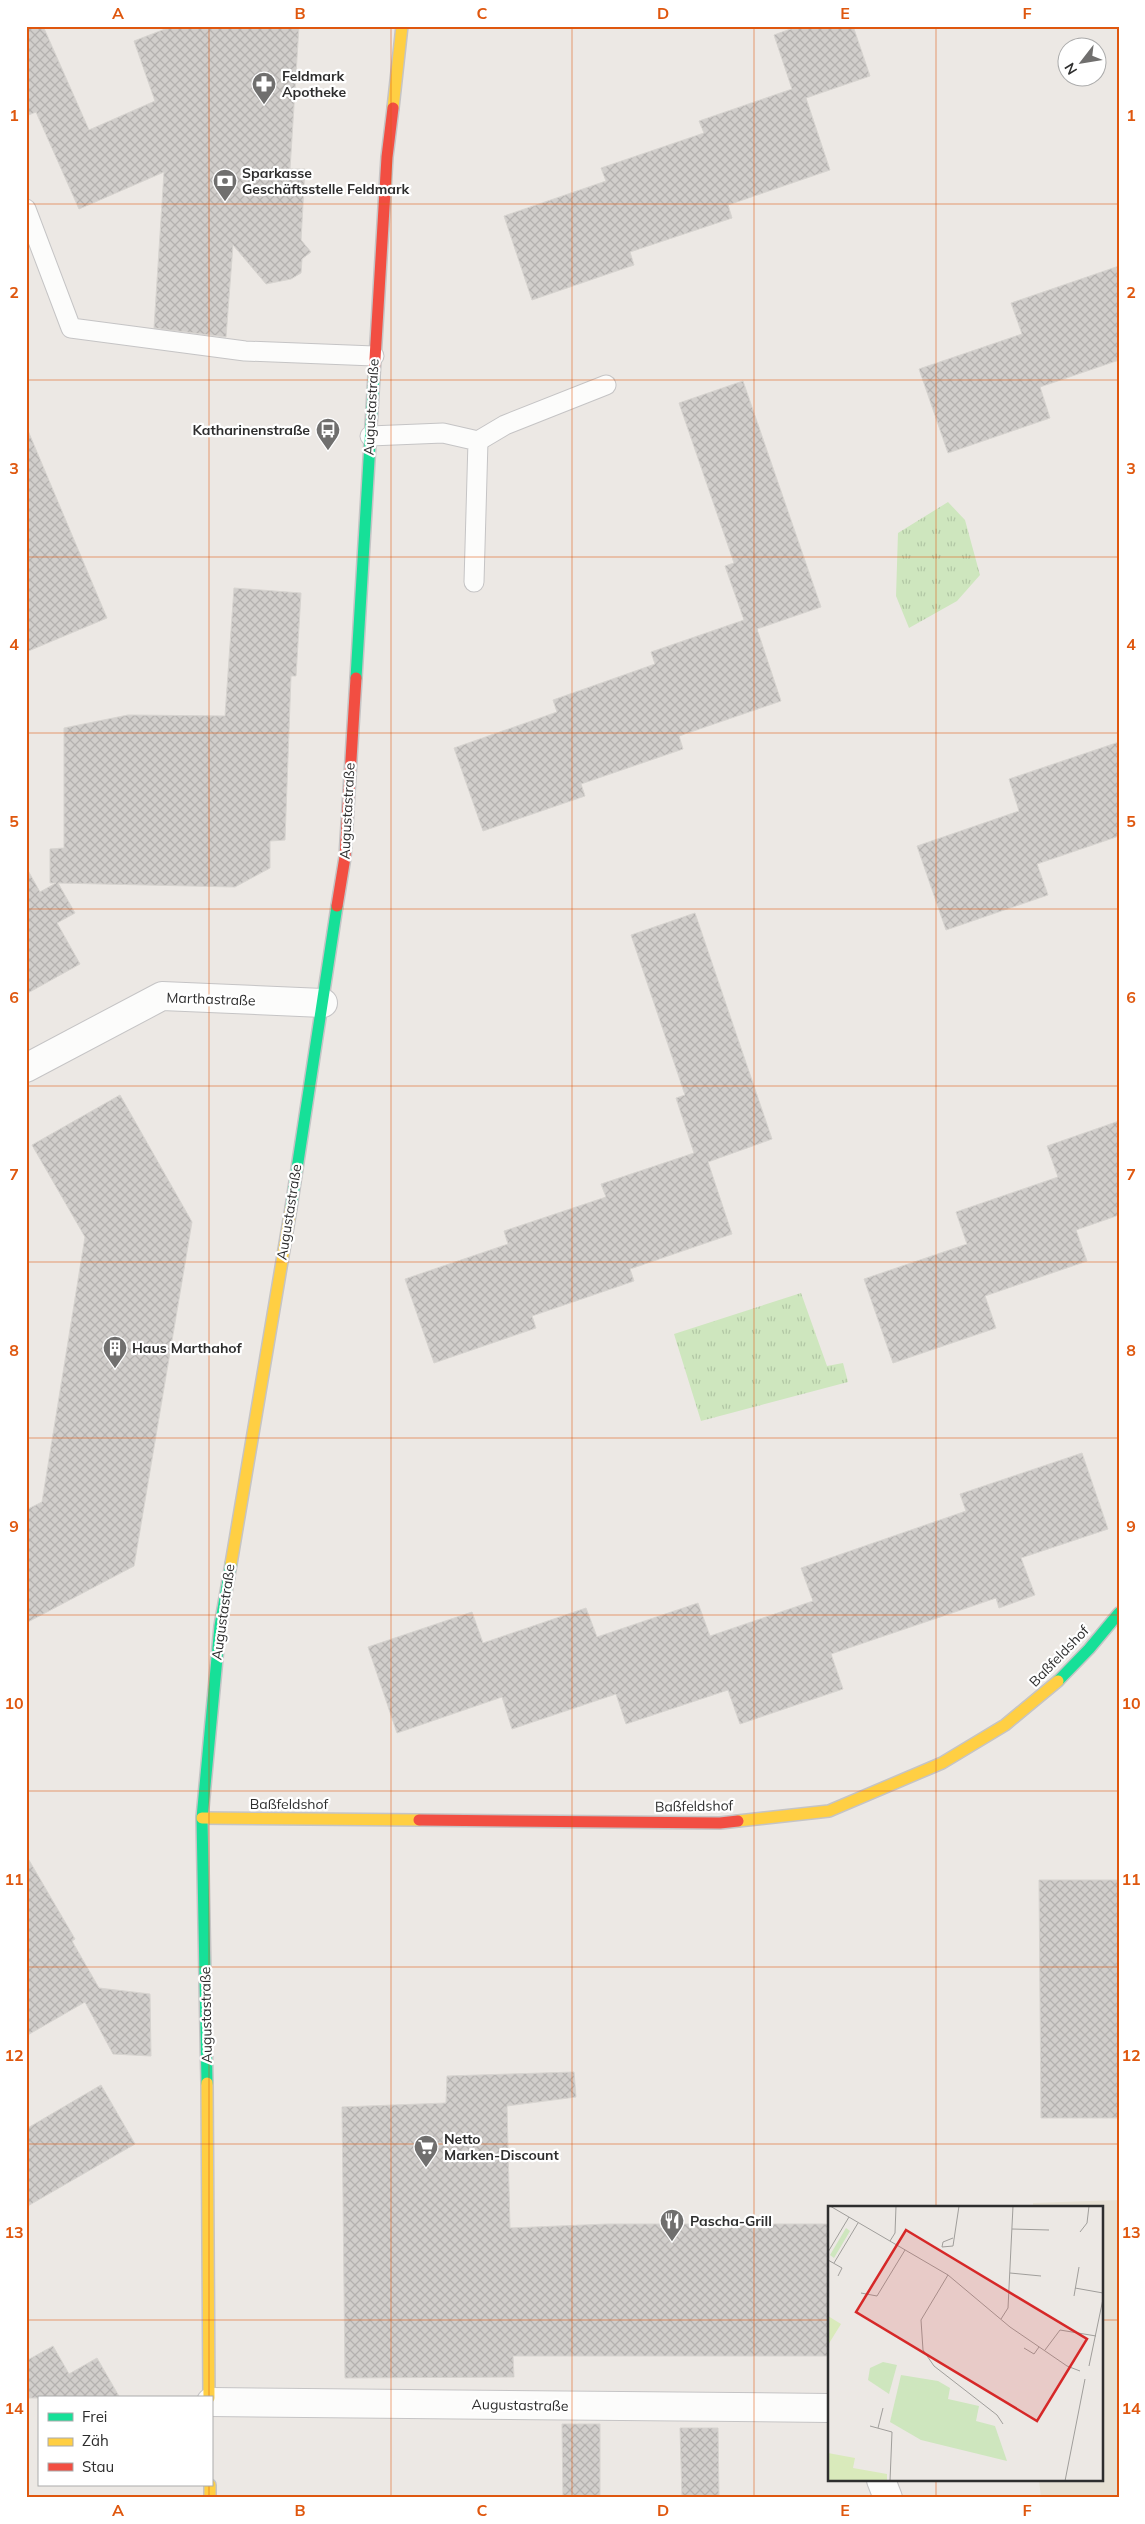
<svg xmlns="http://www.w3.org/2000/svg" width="1145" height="2524" viewBox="0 0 1145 2524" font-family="Mulish,sans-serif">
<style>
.education{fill:#e6e0d3}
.park{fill:url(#park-tufts)}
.building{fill:url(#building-cross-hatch);stroke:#d7d4d0}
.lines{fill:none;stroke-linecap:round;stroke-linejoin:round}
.lane-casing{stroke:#c5c4c5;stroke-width:21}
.street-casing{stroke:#c5c4c5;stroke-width:30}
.fast-casing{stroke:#c5c4c5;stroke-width:14}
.slow-casing{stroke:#c5c4c5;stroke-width:14}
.jam-casing{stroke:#c5c4c5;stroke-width:14}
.lane{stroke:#fcfcfb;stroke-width:19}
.street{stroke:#fcfcfb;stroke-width:28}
.fast{stroke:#16e098;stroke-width:11}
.slow{stroke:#ffcf43;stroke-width:11}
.jam{stroke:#f24e42;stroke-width:11}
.grid{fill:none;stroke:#df570e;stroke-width:1;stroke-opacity:0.55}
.labels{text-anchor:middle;stroke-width:4.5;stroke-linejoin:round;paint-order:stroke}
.poi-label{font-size:14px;font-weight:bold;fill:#2e2e2e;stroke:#fff;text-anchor:start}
.street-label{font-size:14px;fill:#2e2e2e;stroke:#fff}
.inset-road{fill:none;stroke:#a09e9b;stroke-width:1}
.view{fill:#d62828;fill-opacity:0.15;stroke:#d62828;stroke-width:2.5}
.inset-edge{fill:none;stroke:#2e2e2e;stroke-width:2.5}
.neatline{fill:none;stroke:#df570e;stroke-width:2}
.grid-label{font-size:16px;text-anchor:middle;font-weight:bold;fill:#df570e}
</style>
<defs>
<pattern id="park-tufts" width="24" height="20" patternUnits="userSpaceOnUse" patternTransform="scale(1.25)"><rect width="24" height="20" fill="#cee6be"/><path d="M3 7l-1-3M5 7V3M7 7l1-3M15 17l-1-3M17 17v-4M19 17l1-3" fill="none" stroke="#b1c6a4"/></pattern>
<pattern id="building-cross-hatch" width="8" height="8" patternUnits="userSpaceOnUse" patternTransform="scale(1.25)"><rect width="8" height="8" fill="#d1cecb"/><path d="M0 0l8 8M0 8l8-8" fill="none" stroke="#b4b1af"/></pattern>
</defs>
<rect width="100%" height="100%" fill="#ece8e4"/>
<polygon class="education" points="1119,2200 1119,2498 1041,2498 1039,2480 1101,2480 1101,2208 1033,2208 1033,2203"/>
<g class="park">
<polygon points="948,502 965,520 980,575 957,601 909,628 896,596 898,533"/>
<polygon points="801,1293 827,1366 843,1363 848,1382 701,1421 674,1334"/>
</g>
<g class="building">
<polygon points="26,26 43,26 89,130 155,101 134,41 173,26 299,26 290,169 305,169 301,240 311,252 302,259 301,273 291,279 266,284 233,245 226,337 154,328 164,172 79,209 36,112 26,116"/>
<polygon points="799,26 853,26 870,76 806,98 830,170 728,205 732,218 630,252 634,265 532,300 504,216 606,181 601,168 704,133 699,121 792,89 774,35"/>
<polygon points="1119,266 1119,360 1040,387 1050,418 948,453 919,369 1022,334 1011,303"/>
<polygon points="743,381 821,607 757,629 781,701 679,736 683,749 581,784 585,796 483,831 454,748 557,712 553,700 655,664 651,652 744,620 725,566 734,563 679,403"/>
<polygon points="26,426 107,618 26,652"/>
<polygon points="234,588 301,593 296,676 291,676 285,840 270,841 270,868 235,887 58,883 75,913 57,923 80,964 26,994 26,867 40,892 56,883 50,883 50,849 64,848 64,728 128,715 225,716"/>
<polygon points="1119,742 1119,836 1037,864 1048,895 946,930 917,846 1019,811 1009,779"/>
<polygon points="695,913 772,1139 708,1162 732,1234 630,1269 634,1281 532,1316 536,1328 434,1363 405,1279 508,1244 504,1231 606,1197 601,1184 694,1153 676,1098 685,1095 631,935"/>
<polygon points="120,1095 192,1222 134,1566 26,1623 26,1510 42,1502 85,1237 32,1145"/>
<polygon points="1119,1121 1119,1215 1076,1230 1087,1261 985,1296 996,1328 893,1363 864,1279 967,1244 956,1212 1058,1177 1047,1146"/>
<polygon points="1082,1453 1108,1529 1021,1558 1035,1595 999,1608 996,1598 831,1654 843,1689 740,1724 728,1690 626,1724 616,1694 512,1729 502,1697 397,1733 368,1647 472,1612 483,1643 586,1608 597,1637 698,1603 710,1636 813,1601 801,1568 966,1511 960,1494"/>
<polygon points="26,1855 75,1939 72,1941 99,1988 150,1994 151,2056 113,2054 85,2002 26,2036"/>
<polygon points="1039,1880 1119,1880 1119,2118 1041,2118"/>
<polygon points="574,2072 576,2097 507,2106 510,2228 608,2224 829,2224 829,2356 513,2356 514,2377 345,2378 342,2107 446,2103 447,2076"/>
<polygon points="101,2085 135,2144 26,2207 26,2129"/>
<polygon points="53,2346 69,2374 97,2358 120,2398 26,2398 26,2361"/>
<polygon points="562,2424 600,2424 600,2498 563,2498"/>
<polygon points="680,2428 718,2428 719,2498 682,2498"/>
</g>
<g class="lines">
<defs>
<g id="lane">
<polyline points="26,209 71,328 245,351 374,356"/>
<polyline points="370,436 443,433 478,441 474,582"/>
<polyline points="478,441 505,425 606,385"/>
</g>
<g id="street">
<polyline points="26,1068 162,996 323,1003"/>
<polyline points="211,2402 829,2408"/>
<polyline points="881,2480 888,2498"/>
</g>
<g id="fast">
<polyline points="356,678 374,376"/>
<polyline points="291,1208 337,906"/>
<polyline points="1058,1681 1089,1649 1119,1613"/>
<polyline points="207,2083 202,1818 220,1626 231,1564"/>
</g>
<g id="slow">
<polyline points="393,108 402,26"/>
<polyline points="231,1564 291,1208"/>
<polyline points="202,1818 419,1820"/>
<polyline points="738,1821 829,1811 942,1763 1005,1725 1058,1681"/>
<polyline points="207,2083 209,2398"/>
<polyline points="210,2485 210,2498"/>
</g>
<g id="jam">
<polyline points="374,376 387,157 393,108"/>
<polyline points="337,906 345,857 356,678"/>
<polyline points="419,1820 720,1823 738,1821"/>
</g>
</defs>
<use href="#lane" class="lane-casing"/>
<use href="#street" class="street-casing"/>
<use href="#fast" class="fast-casing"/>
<use href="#slow" class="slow-casing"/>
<use href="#jam" class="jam-casing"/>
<use href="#lane" class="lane"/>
<use href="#street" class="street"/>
<use href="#fast" class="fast"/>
<use href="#slow" class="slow"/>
<use href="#jam" class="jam"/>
</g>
<path class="grid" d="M209,26V2398M391,26V2498M572,26V2498M754,26V2498M936,26V2208M26,204H1119M26,380H1119M26,557H1119M26,733H1119M26,909H1119M26,1086H1119M26,1262H1119M26,1438H1119M26,1615H1119M26,1791H1119M26,1967H1119M26,2144H1119M26,2320H829M1101,2320H1119M936,2480V2498M209,2485V2498"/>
<defs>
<symbol id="pharmacy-pin" viewBox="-11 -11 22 30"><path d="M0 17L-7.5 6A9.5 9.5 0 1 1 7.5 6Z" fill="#706f6e" stroke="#fff"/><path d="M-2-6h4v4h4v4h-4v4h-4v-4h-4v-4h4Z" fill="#fff"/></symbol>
<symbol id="bank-pin" viewBox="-11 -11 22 30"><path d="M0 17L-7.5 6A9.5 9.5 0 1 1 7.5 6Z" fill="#706f6e" stroke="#fff"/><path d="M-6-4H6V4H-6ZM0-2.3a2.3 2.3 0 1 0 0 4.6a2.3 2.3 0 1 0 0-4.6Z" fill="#fff"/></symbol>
<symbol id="bus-pin" viewBox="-11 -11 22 30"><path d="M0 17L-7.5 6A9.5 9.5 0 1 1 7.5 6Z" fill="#706f6e" stroke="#fff"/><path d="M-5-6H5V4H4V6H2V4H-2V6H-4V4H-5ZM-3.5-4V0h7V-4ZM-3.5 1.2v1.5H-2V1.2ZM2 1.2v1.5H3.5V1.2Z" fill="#fff"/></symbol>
<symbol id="building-pin" viewBox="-11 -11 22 30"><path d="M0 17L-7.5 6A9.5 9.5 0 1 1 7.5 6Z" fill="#706f6e" stroke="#fff"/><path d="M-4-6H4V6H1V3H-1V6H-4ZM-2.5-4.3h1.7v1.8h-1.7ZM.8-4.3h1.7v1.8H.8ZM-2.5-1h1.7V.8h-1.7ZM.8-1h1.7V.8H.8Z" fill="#fff"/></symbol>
<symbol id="supermarket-pin" viewBox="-11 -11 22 30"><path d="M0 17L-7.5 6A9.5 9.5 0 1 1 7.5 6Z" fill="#706f6e" stroke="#fff"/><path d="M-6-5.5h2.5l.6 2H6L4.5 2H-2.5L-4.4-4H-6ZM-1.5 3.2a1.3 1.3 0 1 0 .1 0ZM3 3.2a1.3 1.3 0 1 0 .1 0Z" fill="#fff"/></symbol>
<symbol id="restaurant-pin" viewBox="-11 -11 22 30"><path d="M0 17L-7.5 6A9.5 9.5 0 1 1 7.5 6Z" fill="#706f6e" stroke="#fff"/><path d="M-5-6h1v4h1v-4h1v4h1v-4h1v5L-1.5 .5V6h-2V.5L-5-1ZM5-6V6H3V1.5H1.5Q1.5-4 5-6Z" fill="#fff"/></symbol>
</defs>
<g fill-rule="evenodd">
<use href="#pharmacy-pin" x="250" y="70" width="28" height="38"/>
<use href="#bank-pin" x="211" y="167" width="28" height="38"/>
<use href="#bus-pin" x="314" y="416" width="28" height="38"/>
<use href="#building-pin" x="101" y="1334" width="28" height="38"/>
<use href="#supermarket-pin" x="412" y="2133" width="28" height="38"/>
<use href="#restaurant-pin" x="658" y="2207" width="28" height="38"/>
</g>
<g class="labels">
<g class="poi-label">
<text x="282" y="81">Feldmark<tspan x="282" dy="16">Apotheke</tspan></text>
<text x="242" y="178">Sparkasse<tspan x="242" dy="16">Geschäftsstelle Feldmark</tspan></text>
<text x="310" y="435" text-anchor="end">Katharinenstraße</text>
<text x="132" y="1353">Haus Marthahof</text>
<text x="444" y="2144">Netto<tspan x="444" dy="16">Marken-Discount</tspan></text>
<text x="690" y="2226">Pascha-Grill</text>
</g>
<g class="street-label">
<text transform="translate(371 407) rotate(-87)" y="5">Augustastraße</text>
<text transform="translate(347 811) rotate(-87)" y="5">Augustastraße</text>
<text transform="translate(211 999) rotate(2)" y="5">Marthastraße</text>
<text transform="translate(289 1212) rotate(-81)" y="5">Augustastraße</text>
<text transform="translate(223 1612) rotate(-82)" y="5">Augustastraße</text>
<text transform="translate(1059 1656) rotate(-46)" y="5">Baßfeldshof</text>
<text x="289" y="1809">Baßfeldshof</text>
<text transform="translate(694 1806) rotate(-1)" y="5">Baßfeldshof</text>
<text transform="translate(206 2015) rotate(-91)" y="5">Augustastraße</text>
<text transform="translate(520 2405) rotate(1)" y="5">Augustastraße</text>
</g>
</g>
<g transform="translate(828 2206)">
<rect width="275" height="275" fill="#ece8e4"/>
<path d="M73,169L110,175L122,182L120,193L151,200L148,215L167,220L179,255L93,234L62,216Z" fill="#cee6be"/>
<path d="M18,22L22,25L6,52L2,49ZM55,156L69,159L61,188L40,174L42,162Z" fill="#cee6be"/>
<path d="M0,110L13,118L0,139ZM0,247L27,252L25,262L59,268V275H0Z" fill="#d9eabb"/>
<path class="inset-road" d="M2,0L120,69L182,121L239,160L252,165M184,23L221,24M252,26L259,17L261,0M125,32L115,36L114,41L125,40L131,0M62,35L67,27L68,0M0,46L21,11M0,54L14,62L10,70M6,57L30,17M182,67L213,70M120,69L93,114L95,144L106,160L169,209L175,218M247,82L275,87M33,87L49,90L77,44M246,90L251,61M173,113L180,102L185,0M196,142L206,148L211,141M217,144L232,124L268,130M261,160L275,93M42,220L64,226L62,275M50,222L55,202M237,275L257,173"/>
<path class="view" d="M78,24L259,133L209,215L28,106Z"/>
<rect width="275" height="275" class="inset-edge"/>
</g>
<rect width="1145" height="2524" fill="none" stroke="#ffffff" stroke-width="55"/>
<rect x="38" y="2396" width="175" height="90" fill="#ffffff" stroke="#ababab"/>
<rect x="48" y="2413" width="25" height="8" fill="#16e098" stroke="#ababab"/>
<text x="82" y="2422" font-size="15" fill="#2e2e2e">Frei</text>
<rect x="48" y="2438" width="25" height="8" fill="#ffcf43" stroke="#ababab"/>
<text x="82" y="2446" font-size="15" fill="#2e2e2e">Zäh</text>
<rect x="48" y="2463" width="25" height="8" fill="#f24e42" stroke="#ababab"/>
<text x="82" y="2472" font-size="15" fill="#2e2e2e">Stau</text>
<g transform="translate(1082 62) rotate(239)"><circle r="24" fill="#ffffff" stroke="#ababab"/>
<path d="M0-4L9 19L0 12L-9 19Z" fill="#706f6e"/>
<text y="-8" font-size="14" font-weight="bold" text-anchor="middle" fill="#2e2e2e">N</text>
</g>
<rect x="28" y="28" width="1090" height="2468" class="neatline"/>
<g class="grid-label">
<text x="118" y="19">A</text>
<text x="300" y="19">B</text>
<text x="482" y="19">C</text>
<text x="663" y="19">D</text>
<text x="845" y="19">E</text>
<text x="1027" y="19">F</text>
<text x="14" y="121">1</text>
<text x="1131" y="121">1</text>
<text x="14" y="298">2</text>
<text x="1131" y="298">2</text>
<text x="14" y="474">3</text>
<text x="1131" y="474">3</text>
<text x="14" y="650">4</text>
<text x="1131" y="650">4</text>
<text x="14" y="827">5</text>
<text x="1131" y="827">5</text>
<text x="14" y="1003">6</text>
<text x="1131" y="1003">6</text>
<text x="14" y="1180">7</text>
<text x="1131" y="1180">7</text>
<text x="14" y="1356">8</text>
<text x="1131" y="1356">8</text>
<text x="14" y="1532">9</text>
<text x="1131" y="1532">9</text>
<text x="14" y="1709">10</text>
<text x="1131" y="1709">10</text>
<text x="14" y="1885">11</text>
<text x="1131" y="1885">11</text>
<text x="14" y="2061">12</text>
<text x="1131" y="2061">12</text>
<text x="14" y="2238">13</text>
<text x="1131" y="2238">13</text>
<text x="14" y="2414">14</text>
<text x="1131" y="2414">14</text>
<text x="118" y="2516">A</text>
<text x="300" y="2516">B</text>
<text x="482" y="2516">C</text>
<text x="663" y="2516">D</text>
<text x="845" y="2516">E</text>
<text x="1027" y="2516">F</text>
</g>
</svg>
